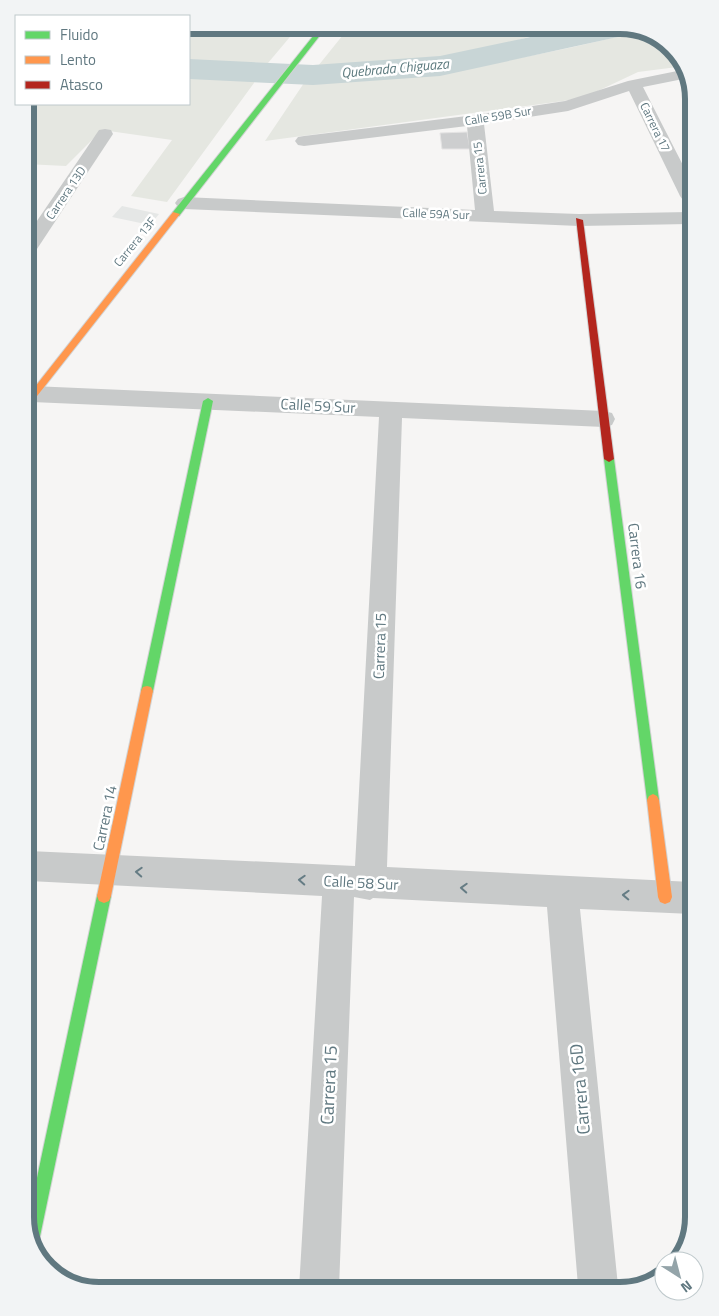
<svg xmlns="http://www.w3.org/2000/svg" width="719" height="1316" viewBox="0 0 719 1316" font-family="'Titillium Web',sans-serif">
<style>
.built{fill:#e5e7e6}
.green{fill:#e5e7e1}
.lines{fill:none;stroke-linecap:round;stroke-linejoin:round}
.river{fill:#c8d5d6;fill-rule:evenodd}
.building{fill:#cdcecf;stroke:#e5e4e4}
.fast-casing{stroke:#d2d3d4;stroke-width:2}
.slow-casing{stroke:#d2d3d4;stroke-width:2}
.jam-casing{stroke:#d2d3d4;stroke-width:2}
.street{fill:#c8caca;fill-rule:evenodd}
.fast{fill:#63d668;fill-rule:evenodd}
.slow{fill:#ff974d;fill-rule:evenodd}
.jam{fill:#b3261e;fill-rule:evenodd}
.oneway{stroke:#657c84}
.labels{text-anchor:middle;stroke-width:5;stroke-linejoin:round;paint-order:stroke}
.far-street-label{font-size:12px;fill:#607880;stroke:#fff}
.far-water-label{font-size:14px;font-style:italic;fill:#5a787c;stroke:#fff}
.street-label{font-size:15px;fill:#607880;stroke:#fff}
.near-street-label{font-size:18px;fill:#607880;stroke:#fff}
.rim{fill:none;stroke:#607880;stroke-width:6}
</style>
<rect width="100%" height="100%" fill="#f6f5f4"/>
<polygon class="built" points="122,206 159,214 150,225 112,217"/>
<g class="green">
<polygon points="189,25 300,25 268,63 189,62"/>
<polygon points="351,25 588,25 535,35 474,53 432,62 318,66"/>
<path d="M634,33L665,40L685,66L638,72L585,97L563,101L265,141L304,83C417,80 525,59 634,33Z"/>
<polygon points="189,76 257,79 167,202 131,196 172,140 102,130 66,166 25,164 25,104 189,104"/>
</g>
<g class="lines">
<polygon class="river" points="587,25 625,25 639,31 627,35 440,76 313,85 189,79 189,59 313,65 440,56"/>
</g>
<polygon class="building" points="467,132 470,149 442,149 440,133"/>
<g class="lines">
<defs>
<g id="fast">
<polygon points="322,25 328,25 179,216 173,216 173,212"/>
<polygon points="208,398 213,401 153,691 151,695 147,696 143,695 141,691 203,401"/>
<polygon points="609,456 614,459 659,800 657,804 653,806 649,804 647,800 604,459"/>
<polygon points="104,889 109,891 111,896 39,1241 37,1247 33,1248 31,1246 31,1206 97,896 99,891"/>
</g>
<g id="slow">
<polygon points="173,212 180,214 30,405 27,406 27,397"/>
<polygon points="147,686 151,687 153,691 111,896 109,901 104,903 99,901 97,896 141,691 143,687"/>
<polygon points="653,794 657,796 659,800 672,897 670,902 665,904 660,902 658,897 647,800 649,796"/>
</g>
<polygon id="jam" points="576,218 583,220 614,459 609,462 604,459"/>
</defs>
<use href="#fast" class="fast-casing"/>
<use href="#slow" class="slow-casing"/>
<use href="#jam" class="jam-casing"/>
<g class="street">
<polygon points="687,69 688,78 643,87 689,177 689,201 683,200 680,196 629,91 568,111 484,124 494,211 579,214 689,212 689,224 579,226 184,209 178,207 175,203 178,199 184,197 475,210 467,126 304,146 298,145 295,141 298,137 304,136 475,115 565,101 628,81"/>
<polygon points="105,129 111,130 113,134 33,255 26,257 26,237 99,130"/>
<polygon points="32,386 604,411 612,413 615,419 612,425 604,427 402,418 387,867 692,882 692,914 580,909 618,1286 578,1286 547,907 373,898 370,900 354,897 339,1288 299,1289 322,896 29,881 29,851 355,866 379,417 32,402 27,400 27,388"/>
</g>
<use href="#fast" class="fast"/>
<use href="#slow" class="slow"/>
<use href="#jam" class="jam"/>
</g>
<defs><path id="oneway-chevron" d="M-2-3.5L2.5 0L-2 3.5" fill="none" stroke-width="1.6" stroke-linecap="round" stroke-linejoin="round" transform="scale(1.25)"/></defs>
<g class="oneway">
<use href="#oneway-chevron" transform="translate(139 872) rotate(-177)"/>
<use href="#oneway-chevron" transform="translate(302 880) rotate(-177)"/>
<use href="#oneway-chevron" transform="translate(464 888) rotate(-177)"/>
<use href="#oneway-chevron" transform="translate(626 895) rotate(-178)"/>
</g>
<g class="labels">
<g class="far-street-label">
<text transform="translate(498 116) rotate(-9)" y="4">Calle 59B Sur</text>
<text transform="translate(655 127) rotate(64)" y="4">Carrera 17</text>
<text transform="translate(480 168) rotate(-96)" y="4">Carrera 15</text>
<text transform="translate(66 193) rotate(-56)" y="4">Carrera 13D</text>
<text transform="translate(436 214) rotate(2)" y="4">Calle 59A Sur</text>
<text transform="translate(135 242) rotate(-51)" y="4">Carrera 13F</text>
</g>
<g class="far-water-label">
<text transform="translate(395 68) rotate(-5)" y="5">Quebrada Chiguaza</text>
</g>
<g class="street-label">
<text transform="translate(318 406) rotate(3)" y="5">Calle 59 Sur</text>
<text transform="translate(637 556) rotate(83)" y="5">Carrera 16</text>
<text transform="translate(380 646) rotate(-88)" y="5">Carrera 15</text>
<text transform="translate(105 818) rotate(-78)" y="5">Carrera 14</text>
<text transform="translate(361 883) rotate(3)" y="5">Calle 58 Sur</text>
</g>
<g class="near-street-label">
<text transform="translate(329 1085) rotate(-87)" y="6">Carrera 15</text>
<text transform="translate(580 1089) rotate(-95)" y="6">Carrera 16D</text>
</g>
</g>
<path d="M0 0H719V1316H0ZM99 34H620A65 65 0 0 1 685 99V1217A65 65 0 0 1 620 1282H99A65 65 0 0 1 34 1217V99A65 65 0 0 1 99 34Z" fill="#f2f4f5" fill-rule="evenodd"/>
<path class="rim" d="M99 34H620A65 65 0 0 1 685 99V1217A65 65 0 0 1 620 1282H99A65 65 0 0 1 34 1217V99A65 65 0 0 1 99 34Z"/>
<rect x="15" y="15" width="175" height="90" fill="#ffffff" stroke="#bfc9cc"/>
<rect x="25" y="31" width="25" height="8" fill="#63d668" stroke="#bfc9cc"/>
<text x="60" y="40" font-size="15" fill="#607880">Fluido</text>
<rect x="25" y="56" width="25" height="8" fill="#ff974d" stroke="#bfc9cc"/>
<text x="60" y="65" font-size="15" fill="#607880">Lento</text>
<rect x="25" y="81" width="25" height="8" fill="#b3261e" stroke="#bfc9cc"/>
<text x="60" y="90" font-size="15" fill="#607880">Atasco</text>
<g transform="translate(679 1276) rotate(144)"><circle r="24" fill="#ffffff" stroke="#bfc9cc"/>
<path d="M0-4L9 19L0 12L-9 19Z" fill="#94a4a9"/>
<text y="-8" font-size="14" font-weight="bold" text-anchor="middle" fill="#607880">N</text>
</g>
</svg>
